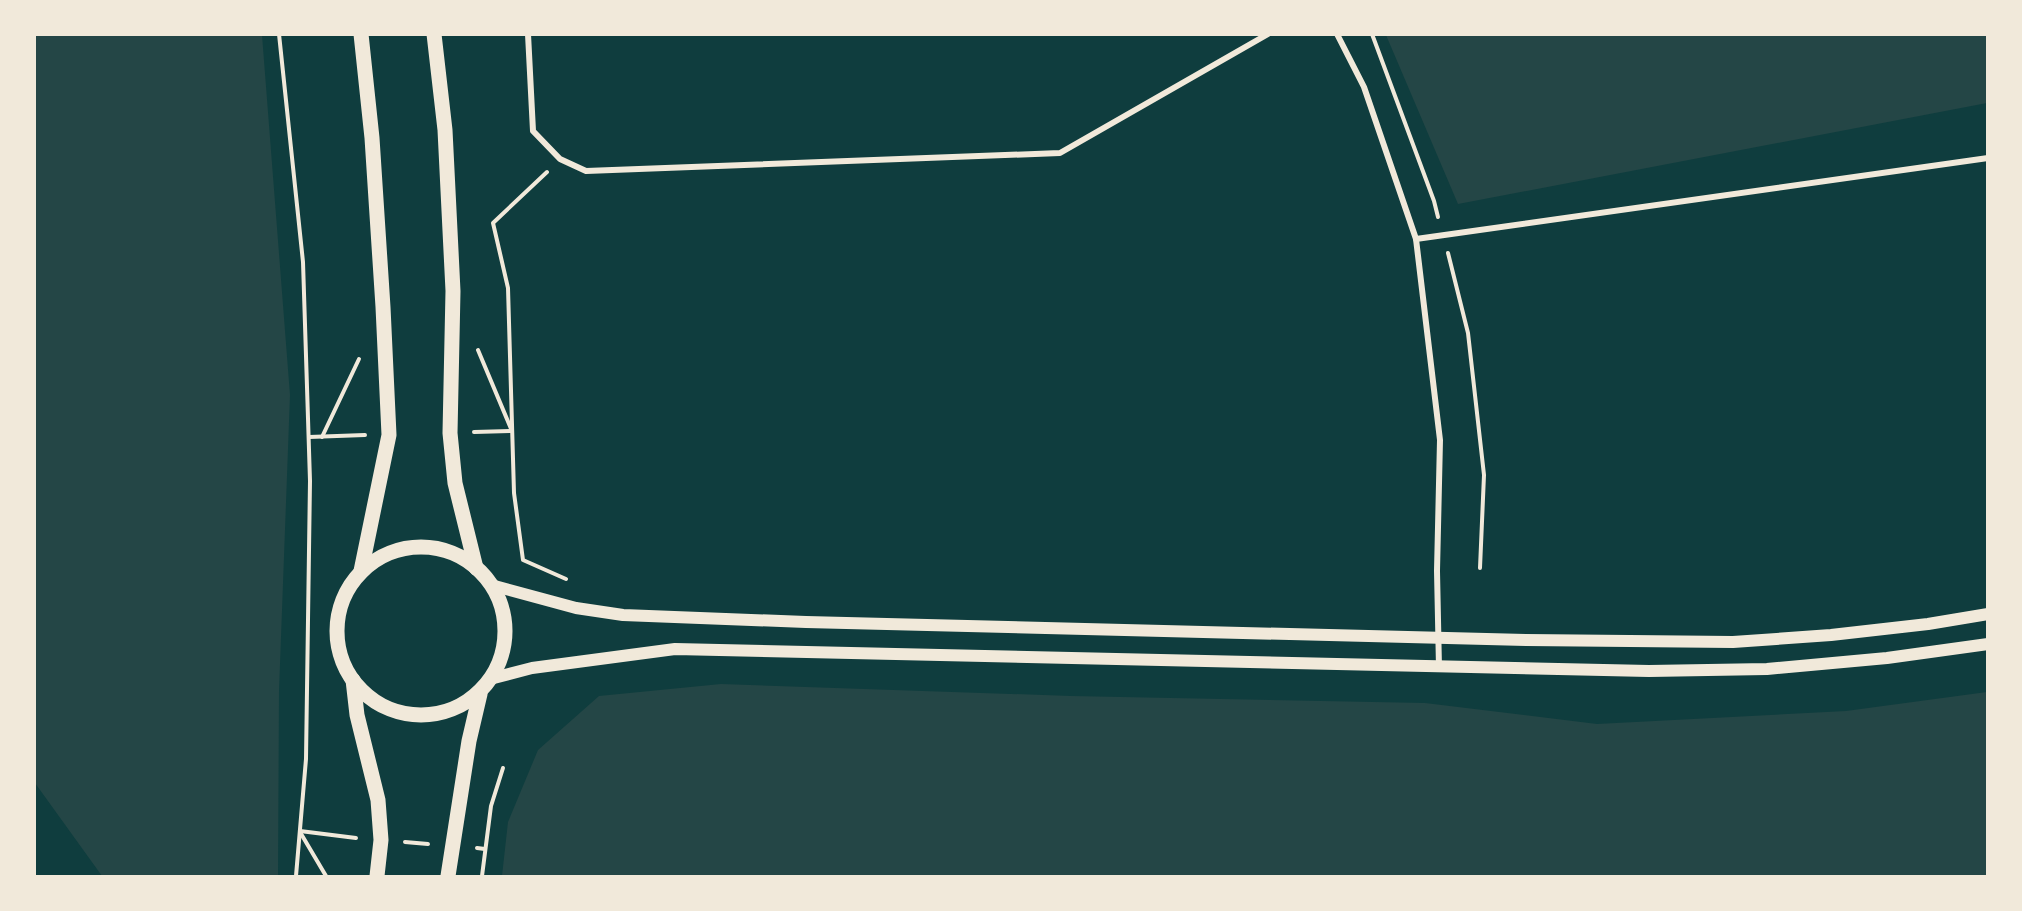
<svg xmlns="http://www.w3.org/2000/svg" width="2022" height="911" viewBox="0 0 2022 911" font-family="Raleway,sans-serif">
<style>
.green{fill:#244646}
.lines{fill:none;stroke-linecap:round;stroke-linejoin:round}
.path{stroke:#f1e9da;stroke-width:4}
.minor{stroke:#f1e9da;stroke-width:6}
.secondary{stroke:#f1e9da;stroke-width:12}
.primary{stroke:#f1e9da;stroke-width:15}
</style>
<rect width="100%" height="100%" fill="#0f3d3e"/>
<g class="green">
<polygon points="35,34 262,35 290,395 279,691 278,876 102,876 35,783"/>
<polygon points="1386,35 1987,35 1987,103 1458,204"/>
<polygon points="721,684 1071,696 1425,703 1597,724 1846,711 1987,692 1987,876 502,876 508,822 538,750 599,696"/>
</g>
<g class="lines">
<g class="path">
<polyline points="279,34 303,262 310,481 306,759 296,876"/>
<polyline points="1372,34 1434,201 1438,217"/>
<polyline points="547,172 493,223 508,288 514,493 523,560 566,579"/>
<polyline points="1448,253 1468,333 1484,475 1480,568"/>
<polyline points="474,432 512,431 478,350"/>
<polyline points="309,437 365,435"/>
<polyline points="322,437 359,359"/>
<polyline points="300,831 356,838"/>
<polyline points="300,832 326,876"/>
<polyline points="405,842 428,844"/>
<polyline points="477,848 485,849"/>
<polyline points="482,876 491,806 503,768"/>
</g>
<g class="minor">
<polyline points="528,34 533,131 560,159 586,171 1060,153 1268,34"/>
<polyline points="1337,34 1364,87 1416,239 1440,440 1437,571 1439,668"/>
<polyline points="1416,239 1988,158"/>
</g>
<g class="secondary">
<polyline points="491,585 576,608 623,615 806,622 1526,640 1733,642 1831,635 1928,624 1988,614"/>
<polyline points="490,679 532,668 675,649 1649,671 1767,669 1887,658 1988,644"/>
</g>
<g class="primary">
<polyline points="434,34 445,130 453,291 450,433 455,483 476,568"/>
<circle cx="421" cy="631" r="84"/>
<polyline points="361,571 389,435 383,307 372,138 361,34"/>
<polyline points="353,680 357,715 378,800 381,840 377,876"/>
<polyline points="448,876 469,741 480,694"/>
</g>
</g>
<rect width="2022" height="911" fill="none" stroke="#f1e9da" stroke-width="72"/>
</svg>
